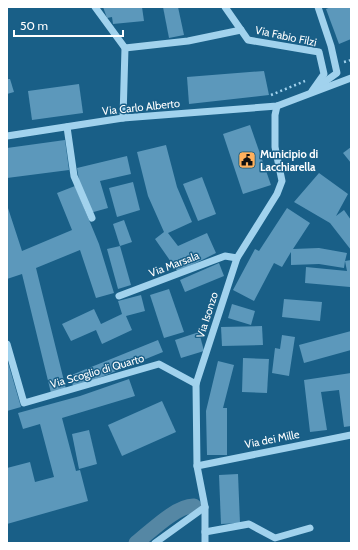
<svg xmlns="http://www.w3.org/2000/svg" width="358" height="550" viewBox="0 0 358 550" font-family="Cabin,sans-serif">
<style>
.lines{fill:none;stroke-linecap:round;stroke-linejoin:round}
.canal{stroke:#5587a4;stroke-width:15}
.building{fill:#5c98bb}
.path{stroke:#a1d2ed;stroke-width:2.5;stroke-dasharray:2 3;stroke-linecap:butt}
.minor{stroke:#a1d2ed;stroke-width:7}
.labels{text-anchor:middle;stroke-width:3;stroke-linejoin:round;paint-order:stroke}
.street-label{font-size:11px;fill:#fff;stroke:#195f87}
.poi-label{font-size:11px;font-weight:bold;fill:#fff;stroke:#195f87;text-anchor:start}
</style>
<rect width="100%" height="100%" fill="#195f87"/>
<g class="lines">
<path class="canal" d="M136,543C150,532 177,505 194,506"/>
</g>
<g class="building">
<polygon points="103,7 142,7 144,21 113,24 112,17 107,18"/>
<polygon points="163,7 178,7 184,35 169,38"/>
<polygon points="331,7 351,7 351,39 339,44 326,9"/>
<polygon points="264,71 269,95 189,104 187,77"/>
<polygon points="7,79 10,79 14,92 7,94"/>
<polygon points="79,84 83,113 32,120 28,91"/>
<polygon points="250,125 271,185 243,194 223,134"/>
<polygon points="65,140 69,170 7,178 7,148"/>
<polygon points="166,145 177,187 192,222 168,233 178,246 207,233 216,253 178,272 155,239 164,232 148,196 137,152"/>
<polygon points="351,147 351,163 343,153"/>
<polygon points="127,156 131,174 100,181 108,208 90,213 80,186 77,168"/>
<polygon points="319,173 348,194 336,216 344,210 351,220 351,250 330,223 294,202"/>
<polygon points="202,177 216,214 198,221 183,184"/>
<polygon points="133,182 140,210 117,217 109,188"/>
<polygon points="75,186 99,244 114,293 96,298 80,250 36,268 66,389 51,393 22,274 7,279 7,205 22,251 72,230 57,193"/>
<polygon points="287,208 310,223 293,249 319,248 347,253 345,261 351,260 350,287 305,283 306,267 347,271 345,261 344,268 319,264 291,265 291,252 282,267 274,263 254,301 233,290 255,249 259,251"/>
<polygon points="124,220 132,242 120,246 113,224"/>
<polygon points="120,246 131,285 118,289 107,249"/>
<polygon points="219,263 224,276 185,292 180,280"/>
<polygon points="169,289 184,332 164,338 150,295"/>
<polygon points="141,295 145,311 126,316 132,330 102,344 96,330 71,341 62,324 94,309 101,324 122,314 118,301"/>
<polygon points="284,299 322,302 320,321 282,317"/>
<polygon points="232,304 255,311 251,325 228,318"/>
<polygon points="262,326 263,345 222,346 221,327"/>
<polygon points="351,331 351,350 304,363 299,345"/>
<polygon points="199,332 204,351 181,358 175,340"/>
<polygon points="282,335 295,337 289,376 272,373 275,348 280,349"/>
<polygon points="158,340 163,352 74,388 69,376"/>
<polygon points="243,358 269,359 267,393 242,392"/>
<polygon points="7,359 21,407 7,411"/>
<polygon points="218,361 234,365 223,408 227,408 227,455 207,455 206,411"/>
<polygon points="351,373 351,426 344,427 339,390 321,392 327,430 310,432 304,380"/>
<polygon points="129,379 135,396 62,418 76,471 80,470 88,501 7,524 7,468 30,462 35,482 54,477 40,424 23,429 18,413 80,396"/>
<polygon points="162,401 176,432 122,456 108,425"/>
<polygon points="89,430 97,464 79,469 72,434"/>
<polygon points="238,474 240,523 221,524 219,475"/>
</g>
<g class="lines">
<g class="path">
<polyline points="344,62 351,60"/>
<polyline points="271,95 305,81"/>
</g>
<g class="minor">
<polyline points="95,7 125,48 123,118"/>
<polyline points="225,7 248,40 319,52 324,74 312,91"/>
<polyline points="318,7 331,46 337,73 319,86"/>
<polyline points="125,48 188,41 241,30"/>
<polyline points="67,127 74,176 92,218"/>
<polyline points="7,136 123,118 277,106 351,78"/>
<polyline points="119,296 225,256 237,258"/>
<polyline points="7,344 24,403 159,364 196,384"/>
<polyline points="197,466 351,435"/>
<polyline points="205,532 249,524 275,538 310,528"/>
<polyline points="155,543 205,507"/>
<polyline points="205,543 205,507 197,466 196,384 237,258 277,194 282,181 275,147 275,115 277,106"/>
</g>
</g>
<defs>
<symbol id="civic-square" viewBox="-11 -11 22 22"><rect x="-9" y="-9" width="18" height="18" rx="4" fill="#ffb05c" stroke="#195f87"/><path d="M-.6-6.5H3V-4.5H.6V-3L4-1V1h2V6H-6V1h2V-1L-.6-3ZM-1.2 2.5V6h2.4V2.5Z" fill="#111"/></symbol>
</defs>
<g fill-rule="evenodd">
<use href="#civic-square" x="237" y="150" width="20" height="20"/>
</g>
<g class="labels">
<g class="street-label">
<text transform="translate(286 36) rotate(12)" y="4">Via Fabio Filzi</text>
<text transform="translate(141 107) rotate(-6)" y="4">Via Carlo Alberto</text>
<text transform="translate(174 264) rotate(-21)" y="4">Via Marsala</text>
<text transform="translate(207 315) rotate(-72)" y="4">Via Isonzo</text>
<text transform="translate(97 371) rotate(-16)" y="4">Via Scoglio di Quarto</text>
<text transform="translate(272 439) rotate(-11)" y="4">Via dei Mille</text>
</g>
<g class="poi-label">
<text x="260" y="158">Municipio di<tspan x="260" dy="13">Lacchiarella</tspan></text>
</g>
</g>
<rect width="358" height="550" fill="none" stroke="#ffffff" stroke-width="16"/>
<path d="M14 30v6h109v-6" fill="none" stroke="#ffffff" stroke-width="2"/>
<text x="20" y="30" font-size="12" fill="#ffffff" stroke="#195f87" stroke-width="3" paint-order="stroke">50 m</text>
</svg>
